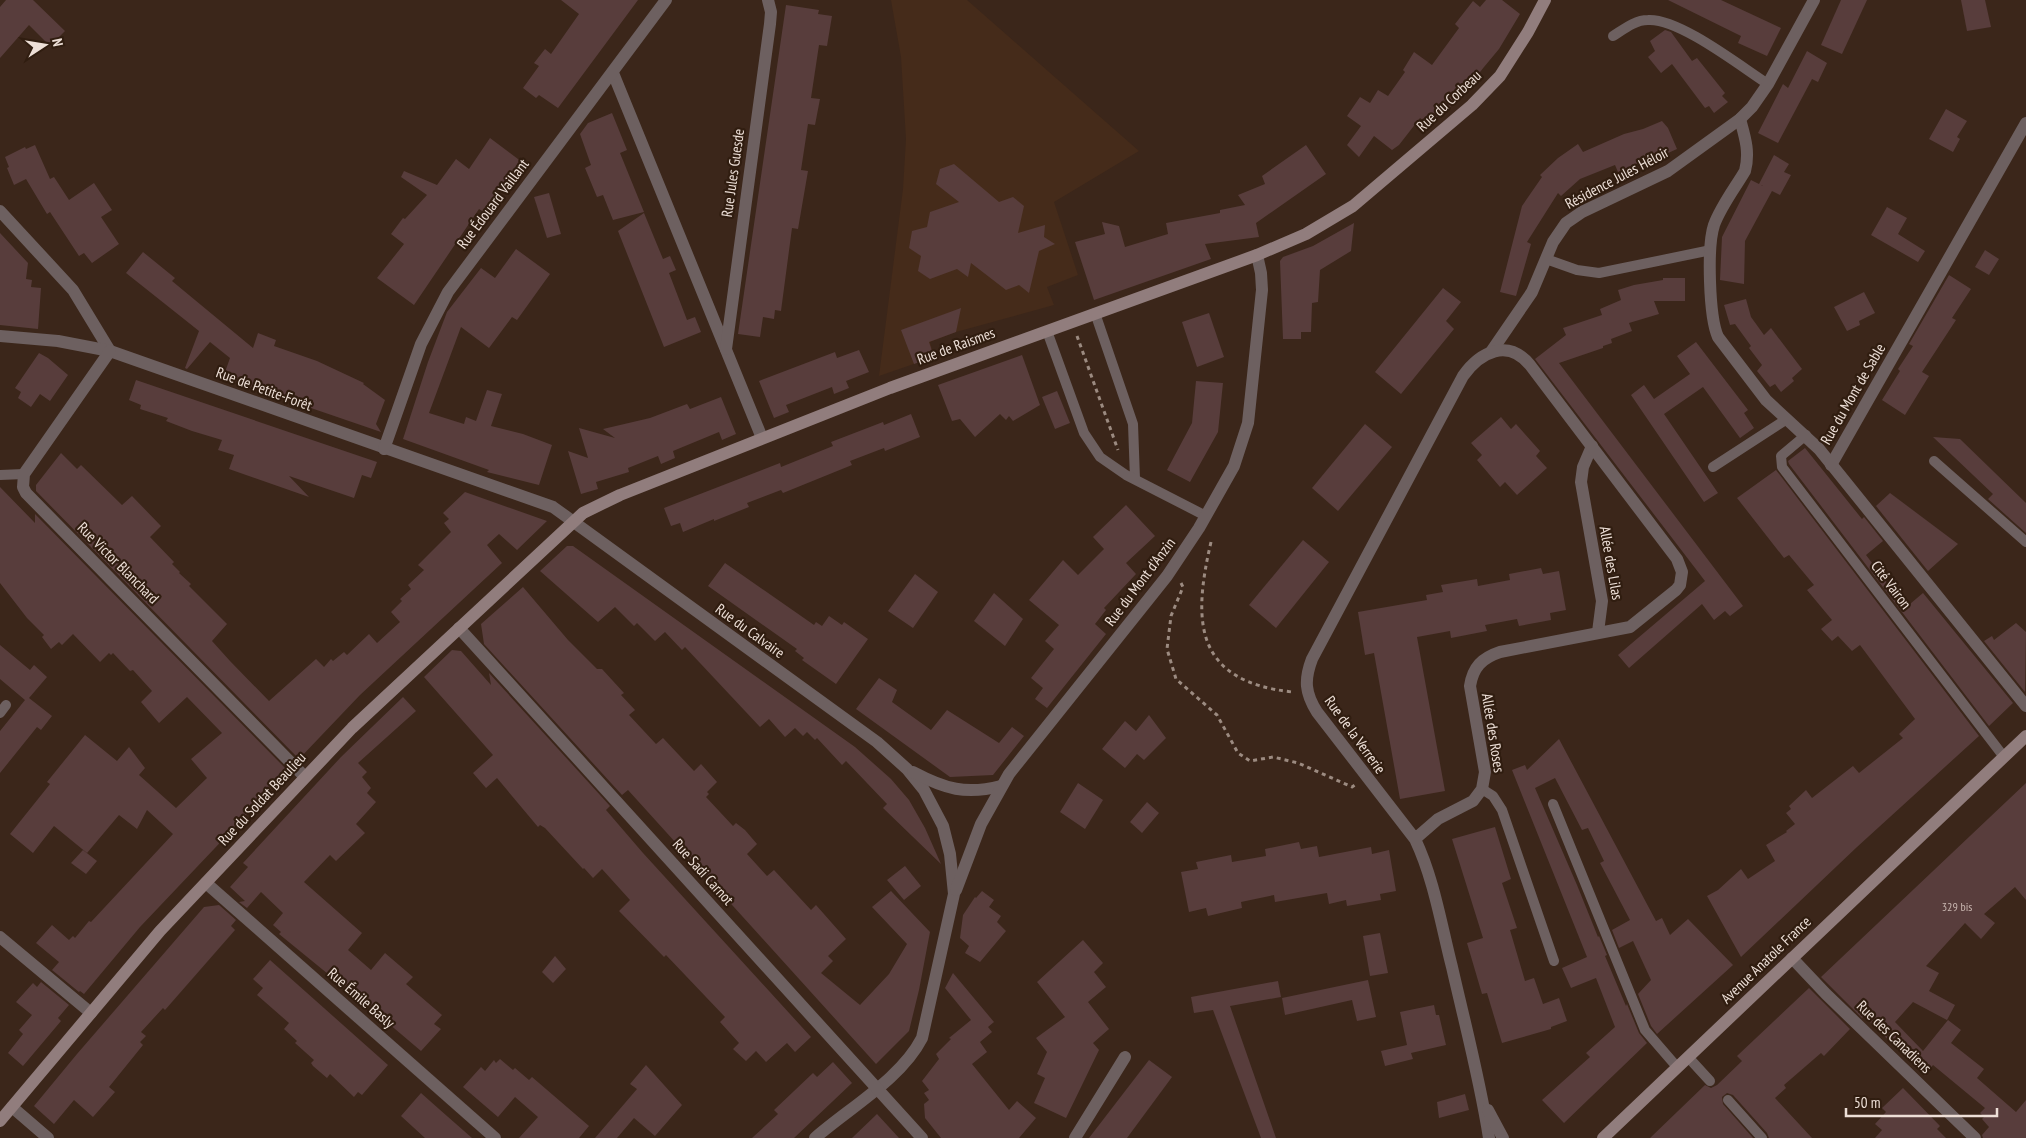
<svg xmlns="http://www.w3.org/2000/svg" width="2026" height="1138" viewBox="0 0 2026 1138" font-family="'PT Sans Narrow',sans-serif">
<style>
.built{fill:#452b1a}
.building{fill:#583d3c}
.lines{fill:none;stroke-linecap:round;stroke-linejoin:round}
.path{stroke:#9c8b81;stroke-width:3;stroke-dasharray:4 4;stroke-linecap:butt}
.lane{stroke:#6d6060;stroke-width:10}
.street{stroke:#6d6060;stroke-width:12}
.secondary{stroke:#917d7d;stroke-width:12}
.labels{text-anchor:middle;stroke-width:4.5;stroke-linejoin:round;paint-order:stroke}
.number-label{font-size:12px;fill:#c8b6b0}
.street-label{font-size:15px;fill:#eddfd7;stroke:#301d10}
</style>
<rect width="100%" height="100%" fill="#3b261a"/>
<polygon class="built" points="891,0 967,0 1139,151 1054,202 1078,275 1047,287 1054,305 956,332 930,342 934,357 879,376 903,189 906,139 901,57"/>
<g class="building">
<polygon points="6,0 33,0 65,31 50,46 29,25 0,58 0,7"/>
<polygon points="561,0 638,0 558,108 539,95 536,98 523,88 539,66 534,63 545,49 551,54 579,14"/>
<polygon points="1486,0 1502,0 1520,14 1499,49 1484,67 1456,102 1429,124 1420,118 1399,145 1392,150 1374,136 1359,157 1347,145 1361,126 1347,116 1360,97 1370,103 1378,90 1388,96 1405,72 1403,70 1414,52 1432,65 1459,28 1455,24 1473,1 1480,7"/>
<polygon points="1668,0 1721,0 1781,28 1767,56 1738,43 1741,36"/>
<polygon points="1841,0 1867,0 1842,54 1821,45"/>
<polygon points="1961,0 1985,0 1991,27 1967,31"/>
<polygon points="786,5 819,10 818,14 832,16 827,46 819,45 811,98 820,99 815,125 808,124 801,170 808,171 798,229 792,228 781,311 775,310 774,319 763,317 760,337 738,334"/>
<polygon points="1665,30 1671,32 1692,61 1697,58 1725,93 1722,96 1728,102 1714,113 1709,106 1705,108 1672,64 1661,73 1648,57 1655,51 1650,41"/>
<polygon points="1807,51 1827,63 1818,82 1812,79 1778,143 1758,133 1783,84 1788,88"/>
<polygon points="1946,109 1967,121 1957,137 1960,139 1953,152 1929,139"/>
<polygon points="612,113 627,150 620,153 644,212 613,220 603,195 597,197 585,168 591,165 580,134 588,123"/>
<polygon points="1662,121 1668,128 1677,149 1657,158 1656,155 1618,172 1615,165 1580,179 1561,196 1558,193 1527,242 1531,244 1516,296 1500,292 1522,206 1542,177 1540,175 1558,158 1578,144 1583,152 1624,134 1643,129"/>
<polygon points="490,138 522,162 484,212 479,209 414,305 377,278 404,244 391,234 403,218 405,219 427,195 401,177 404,171 437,185 456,159 469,169"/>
<polygon points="35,145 50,179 54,177 69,200 94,183 112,210 101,217 119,244 92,263 84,253 79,256 50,212 47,214 26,179 14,185 7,168 9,167 5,157 25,147 26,149"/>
<polygon points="1306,145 1326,174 1256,223 1259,237 1205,244 1211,259 1094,300 1075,242 1105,234 1102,222 1119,226 1125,247 1168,234 1166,223 1220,213 1220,210 1245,205 1238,195 1265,184 1262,176"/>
<polygon points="1774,155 1789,164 1784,172 1791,175 1780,195 1772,191 1745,241 1744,284 1720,280 1722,237 1751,180 1763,186 1759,184"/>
<polygon points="954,164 999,202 1013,197 1024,206 1018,233 1045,225 1044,237 1055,244 1039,251 1029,293 1019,285 1006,290 971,263 968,277 957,269 930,279 918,271 921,256 909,248 912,231 927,227 930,212 959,202 936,184 940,169"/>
<polygon points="549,193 561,234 547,238 534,197"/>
<polygon points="1887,207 1907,218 1898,234 1925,251 1918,262 1871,235"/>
<polygon points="644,213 663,259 670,256 676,270 669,273 687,320 695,317 701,332 664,347 618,231"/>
<polygon points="1354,223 1351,251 1320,270 1318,302 1312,303 1311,332 1301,332 1301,339 1283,339 1280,261 1283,257 1313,246"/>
<polygon points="0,233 28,263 26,279 32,280 31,287 41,288 38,329 0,325"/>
<polygon points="516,249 550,274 517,320 512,317 489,348 461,327 429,413 464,424 466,417 476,421 487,390 502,394 491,426 523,434 552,445 539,485 487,472 489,470 403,439 428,362 447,312 481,268 495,278"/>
<polygon points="1985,250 1999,259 1989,275 1975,267"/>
<polygon points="143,252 175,278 172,281 253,348 258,333 276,340 274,346 317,361 364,383 363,384 385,400 376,424 381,432 223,378 230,358 210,342 187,369 185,368 199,331 126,273"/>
<polygon points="1949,275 1971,289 1952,318 1956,320 1922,372 1929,376 1905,415 1882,400 1900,371 1898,369 1913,346 1909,344"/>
<polygon points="1663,278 1685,278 1685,301 1654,301 1659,314 1629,323 1632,331 1611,339 1612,343 1603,346 1603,348 1559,363 1743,606 1730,616 1725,611 1714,620 1702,604 1629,668 1618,655 1705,581 1535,359 1566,335 1563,328 1602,315 1600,309 1621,300 1618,290 1634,285 1663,280"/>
<polygon points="1443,288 1461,302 1446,321 1454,329 1401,394 1375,372"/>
<polygon points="1864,292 1875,313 1859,321 1860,325 1847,331 1834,307"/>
<polygon points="1746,299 1751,317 1764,335 1771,328 1802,369 1792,378 1794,381 1781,392 1775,384 1770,387 1757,371 1762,365 1749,348 1751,346 1735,324 1730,325 1724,305"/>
<polygon points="961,308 956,332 929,342 934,357 914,364 901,330"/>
<polygon points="1209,313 1224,357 1197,367 1182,322"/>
<polygon points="1696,342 1748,410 1744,413 1754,428 1740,438 1703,387 1664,414 1718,493 1704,502 1631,395 1644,385 1654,399 1690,374 1677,356"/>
<polygon points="859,350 869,372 846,381 849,388 834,394 832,387 786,405 789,412 774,418 759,381 835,352 837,358"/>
<polygon points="39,353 48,358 68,375 50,401 40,394 31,407 18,398 21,392 15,388"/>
<polygon points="1022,355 1040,405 1013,421 1009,416 1006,420 1000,414 975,437 960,419 952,421 938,385"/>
<polygon points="136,380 377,462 371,478 362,475 354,498 289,476 309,497 229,469 234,455 218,450 222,440 192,431 166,421 168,418 140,409 141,405 129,400"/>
<polygon points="1196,381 1223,383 1218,432 1190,482 1167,470 1192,423"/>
<polygon points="1057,391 1070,423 1055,429 1042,397"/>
<polygon points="721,397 736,434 722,440 719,432 673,451 675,458 661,464 658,456 628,468 629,472 596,482 598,489 581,494 568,451 588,458 579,428 615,438 603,429 650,418 687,404 690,409"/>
<polygon points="911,414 920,437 885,451 884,448 850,461 852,465 783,493 781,490 747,503 749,507 714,521 714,519 683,532 680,523 671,526 664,508 780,463 781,467 833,446 831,442 883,422 884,425"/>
<polygon points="1501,417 1511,429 1516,424 1540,451 1536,456 1547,468 1517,495 1505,482 1500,487 1477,460 1482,455 1471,443"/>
<polygon points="1365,424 1392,447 1338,511 1312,488"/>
<polygon points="1933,437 1960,439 2026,503 2026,533 1988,499 1993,494"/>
<polygon points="1805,448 1862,519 1864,517 1883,541 1866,555 1903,604 1907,601 1910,604 1923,593 2013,703 1989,726 1789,464 1788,461"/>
<polygon points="61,453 77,469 81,465 122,505 132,496 161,526 150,537 174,562 172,564 180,572 179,573 191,584 189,586 227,624 212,641 230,661 269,701 316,659 324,667 331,659 333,661 344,652 347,655 369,634 377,643 400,622 391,612 402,601 400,599 411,589 408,585 424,570 418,565 451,532 444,523 449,519 443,513 465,492 547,521 517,550 499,534 487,545 502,563 360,695 299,759 36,491 36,485"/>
<polygon points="1776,470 1979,736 1857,847 1741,957 1707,896 1718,890 1741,869 1748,879 1775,861 1766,845 1787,832 1786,831 1795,824 1786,813 1791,809 1789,806 1806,790 1812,798 1853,766 1859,773 1903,738 1899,734 1915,719 1860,645 1852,651 1838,636 1832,641 1821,629 1832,620 1807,590 1814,585 1789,555 1784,558 1737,498"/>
<polygon points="0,487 35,523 35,514 288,771 140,927 84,994 80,991 79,992 52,970 59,962 36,943 52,925 69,940 73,936 75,938 89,921 91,922 173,834 147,810 137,829 119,815 87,853 54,826 33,853 10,834 50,784 47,782 85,735 117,761 129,747 145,768 139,775 176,808 207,778 191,759 222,733 187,697 159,723 141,702 152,691 133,670 130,671 113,653 111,655 109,653 100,662 73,634 62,645 59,642 51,649 42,637 44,635 27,618 0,583"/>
<polygon points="1890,493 1958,544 1928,571 1876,506"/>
<polygon points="1126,505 1155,536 1126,563 1136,574 1104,608 1106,610 1095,624 1106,634 1047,708 1035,699 1043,688 1031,678 1054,649 1045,641 1059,625 1029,600 1063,560 1078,575 1104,549 1093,537"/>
<polygon points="1303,540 1329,562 1276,628 1249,605"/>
<polygon points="567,546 573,546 855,747 891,779 909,800 925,828 941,864 883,808 887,804 846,761 842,765 817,738 815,740 807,732 803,736 795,728 785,737 769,719 760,727 685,647 682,650 665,632 655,641 637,623 634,626 615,607 598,622 540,571"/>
<polygon points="725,563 814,625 816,622 822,626 829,616 842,625 844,622 868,639 836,684 802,660 804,658 795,651 797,649 708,586"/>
<polygon points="1541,568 1543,574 1559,571 1566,610 1550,613 1551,620 1519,626 1517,619 1485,625 1487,631 1451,638 1450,631 1417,637 1445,791 1400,799 1374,653 1365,655 1358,612 1427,600 1426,595 1443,592 1441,585 1477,579 1478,586 1510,580 1509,574"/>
<polygon points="915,574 938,592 913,628 888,611"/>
<polygon points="523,587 568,640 597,669 602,669 624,693 621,695 635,710 629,715 656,744 663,738 694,771 701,764 717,782 707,792 709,794 706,797 733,826 736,823 745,830 757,844 747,854 767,876 774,870 811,910 816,905 846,939 828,956 833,961 821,973 860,1005 889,974 907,944 872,907 891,891 930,932 919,990 909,1031 876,1064 628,790 622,795 484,644 481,624"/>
<polygon points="994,593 1023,619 1005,646 974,621"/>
<polygon points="2016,623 2026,632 2025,692 1984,641 1992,636 1994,640"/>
<polygon points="0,645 30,670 34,665 47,677 29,698 52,716 41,730 37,727 0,773 0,731 25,700 0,679"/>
<polygon points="452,650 461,651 491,685 489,673 610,806 606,810 643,853 811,1037 795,1052 787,1043 766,1062 756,1051 746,1061 733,1049 739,1043 720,1022 725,1017 666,955 664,957 619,911 630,900 602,869 593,878 584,868 583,869 545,828 540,825 538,827 497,778 486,788 473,773 493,755 424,677"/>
<polygon points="879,678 897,690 892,702 931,730 947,710 999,743 1012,727 1024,736 993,775 950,777 856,709"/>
<polygon points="403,697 416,711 358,763 367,772 362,777 371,788 367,793 376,802 356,824 365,833 336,861 330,855 304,882 362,933 348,950 371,970 385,953 413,977 406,984 442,1015 434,1024 441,1029 421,1051 329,973 328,974 279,934 281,932 273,925 283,913 261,892 247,908 239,902 245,901 230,887 248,867 243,863 341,757"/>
<polygon points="1149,715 1166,738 1144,760 1137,754 1125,768 1102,749 1125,721 1136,731"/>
<polygon points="1559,739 1656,921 1662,918 1670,935 1688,919 1733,965 1657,1034 1651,1026 1638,994 1651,980 1633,941 1619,948 1612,930 1630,920 1600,863 1604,861 1588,828 1582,830 1555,778 1535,788 1577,885 1598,937 1599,936 1607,955 1605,956 1626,1006 1627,1004 1639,1033 1647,1043 1564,1123 1542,1100 1590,1057 1586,1053 1615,1027 1596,978 1571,988 1562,968 1587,957 1512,770 1525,765 1527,770"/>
<polygon points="1078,783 1103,800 1085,829 1060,812"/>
<polygon points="2026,783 2026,900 2015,887 1984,914 1995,923 1981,939 1965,923 1926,966 1939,973 1929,991 1955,1005 1947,1020 1913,1002 1895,1022 1923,1051 1948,1020 1961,1030 1951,1043 1984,1069 1977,1078 2016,1112 2026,1100 2026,1138 1983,1138 1982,1135 1989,1127 1982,1119 1984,1117 1980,1113 1985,1108 1933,1065 1925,1076 1864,1016 1862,1018 1821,977"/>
<polygon points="1147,802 1159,813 1142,833 1130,822"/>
<polygon points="1495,827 1511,879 1502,883 1517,928 1510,930 1525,981 1534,978 1543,1004 1559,998 1567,1021 1551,1027 1551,1029 1502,1043 1487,993 1482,994 1467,943 1483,938 1452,839"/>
<polygon points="1299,842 1301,849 1317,846 1319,857 1371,847 1372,854 1389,850 1396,891 1380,894 1381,900 1347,906 1346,900 1329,904 1327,893 1275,902 1274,895 1241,902 1242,908 1208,916 1206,908 1189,912 1181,872 1198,869 1196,862 1231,855 1232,862 1266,856 1265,849"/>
<polygon points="83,850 97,861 86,874 71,863"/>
<polygon points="905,866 921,886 904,900 887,880"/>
<polygon points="982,891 994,900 989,907 1001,916 997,922 1006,931 980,962 965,953 969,946 960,938 963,915 975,897 976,898"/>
<polygon points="219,905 236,920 231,926 235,930 165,1010 163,1008 141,1032 146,1036 140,1042 143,1045 109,1087 115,1092 93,1117 74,1100 54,1124 34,1106 77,1054 204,907"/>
<polygon points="1380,933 1388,973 1370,976 1363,936"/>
<polygon points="1083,940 1103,963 1094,972 1106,987 1088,1002 1109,1029 1093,1043 1099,1050 1066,1118 1034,1103 1045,1078 1037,1074 1047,1052 1036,1038 1065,1017 1037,982"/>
<polygon points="555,956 566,969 553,983 542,972"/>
<polygon points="270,960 388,1065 362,1095 358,1092 354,1097 330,1074 327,1078 313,1066 311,1063 314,1060 295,1043 297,1041 284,1029 289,1023 257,995 263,988 253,979"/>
<polygon points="953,973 994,1022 988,1027 992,1032 980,1042 987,1052 972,1064 1009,1110 1017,1101 1036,1118 1019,1138 941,1138 925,1118 924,1104 929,1100 924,1093 929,1090 922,1081 939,1059 936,1054 951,1039 949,1038 971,1020 945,988"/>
<polygon points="1368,980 1376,1017 1357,1021 1352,1000 1285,1015 1282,998"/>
<polygon points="1278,981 1281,997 1230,1006 1276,1138 1261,1138 1213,1010 1194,1013 1191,997"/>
<polygon points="41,982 69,1005 58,1018 61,1021 23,1066 8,1053 23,1034 19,1030 32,1015 16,1002 33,983 37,987"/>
<polygon points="1809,988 1850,1029 1824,1056 1821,1053 1784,1085 1786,1088 1775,1098 1812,1138 1769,1138 1767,1133 1733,1095 1727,1093 1722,1097 1723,1104 1753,1138 1650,1138 1705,1085 1711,1088 1717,1085 1742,1061 1737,1056"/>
<polygon points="1434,1005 1436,1015 1439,1015 1446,1045 1411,1053 1413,1059 1385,1066 1381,1051 1407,1045 1400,1012"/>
<polygon points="500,1059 513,1070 515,1068 529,1080 532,1077 589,1126 579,1138 519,1138 538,1117 515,1097 498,1117 463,1087 481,1067 485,1071 494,1060 496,1063"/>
<polygon points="1149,1060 1172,1077 1127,1138 1089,1138"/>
<polygon points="833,1062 852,1083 794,1138 752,1138 778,1114 774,1110 813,1073 817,1077"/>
<polygon points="646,1065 682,1105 655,1136 634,1118 617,1138 595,1138 637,1089 630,1084"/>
<polygon points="1903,1088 1940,1126 1937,1129 1946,1138 1875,1138 1882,1130 1875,1124 1886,1112 1882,1108"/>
<polygon points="421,1093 439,1109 472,1138 425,1138 401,1116"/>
<polygon points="1465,1094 1469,1110 1439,1118 1437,1102"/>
<polygon points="877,1114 899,1138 852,1138"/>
</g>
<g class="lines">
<g class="path">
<polyline points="1077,336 1118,450"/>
<path d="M1211,542C1192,623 1195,681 1292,692"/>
<polyline points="1181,583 1183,587 1171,616 1167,649 1176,679 1217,715 1238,753 1250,761 1273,757 1298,763 1352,787 1355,785"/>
</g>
<g class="lane">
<path d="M1613,36C1624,29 1635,20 1648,20C1679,18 1740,66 1768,84"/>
<polyline points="1546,259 1577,270 1599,273 1711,250"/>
<polyline points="1095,313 1133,424 1135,479"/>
<polyline points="1047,331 1084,433 1100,457 1126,475 1206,516"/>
<polyline points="1806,435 1781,456 1782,467 2004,757"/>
<polyline points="1934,461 2026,542"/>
<polyline points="1713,467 1787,419"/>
<polyline points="0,475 24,474"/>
<polyline points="0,713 6,705"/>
<polyline points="1482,789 1493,796 1502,810 1554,961"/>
<polyline points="1553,804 1645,1030 1677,1067"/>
<polyline points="1688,1057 1710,1081"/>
<polyline points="1728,1100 1762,1138"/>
</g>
<g class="street">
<polyline points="613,73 762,438"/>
<path d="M1740,119C1745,137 1750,152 1745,171C1735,188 1721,206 1714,225C1707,246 1709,317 1718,337L1766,400L1819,449L2026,706"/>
<polyline points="0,211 73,290 110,351"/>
<path d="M0,336L58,341L110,351L553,507L877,742L907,769L924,790L943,826L950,854L954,894L922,1038C901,1079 849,1108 815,1138"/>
<polyline points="726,349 770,24 771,12 768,0"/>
<polyline points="110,351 24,474 23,487 26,493 305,777"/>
<polyline points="1491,352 1532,292 1553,242 1566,223 1582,212 1668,171 1740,119 1752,107 1768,84 1814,0"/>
<polyline points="1592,446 1583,467 1581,482 1602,601 1598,632"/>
<polyline points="384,449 421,344 448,292 666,0"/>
<polyline points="1831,465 2026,123"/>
<polyline points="459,628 922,1138"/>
<path d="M913,772C945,789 966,795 1001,786"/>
<path d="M1415,839L1438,819L1473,801L1482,789L1485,772L1470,686C1473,667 1482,658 1500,652L1630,627L1676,590L1680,585L1682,572L1677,559L1530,365C1508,338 1480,352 1463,376L1312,659C1304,680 1305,693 1317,712L1415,839C1434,879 1441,924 1452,967C1465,1024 1480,1080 1489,1138"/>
<polyline points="206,883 495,1138"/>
<polyline points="956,890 981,824 1009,774 1167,576 1199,528 1234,466 1248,423 1262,290 1261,273 1257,255"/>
<polyline points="0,937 91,1013"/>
<polyline points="1792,958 1826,994 1975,1138"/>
<polyline points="12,1107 48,1138"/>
<polyline points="1488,1110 1503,1138"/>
<polyline points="1075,1138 1125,1057"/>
</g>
<g class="secondary">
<polyline points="0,1121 160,931 352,728 583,513 620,495 890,388 1257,255 1306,234 1353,206 1472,105 1500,76 1528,32 1545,0"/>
<polyline points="1603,1138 2026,736"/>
</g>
</g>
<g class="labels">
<g class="number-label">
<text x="1957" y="911">329 bis</text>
</g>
<g class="street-label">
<text transform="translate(1449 101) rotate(-43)" y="5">Rue du Corbeau</text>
<text transform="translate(733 173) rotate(-82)" y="5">Rue Jules Guesde</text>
<text transform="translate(1617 178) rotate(-28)" y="5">Résidence Jules Héloir</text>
<text transform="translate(493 204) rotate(-53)" y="5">Rue Édouard Vaillant</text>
<text transform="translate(956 346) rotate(-20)" y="5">Rue de Raismes</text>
<text transform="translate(264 389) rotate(20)" y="5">Rue de Petite-Forêt</text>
<text transform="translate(1853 394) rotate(-60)" y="5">Rue du Mont de Sable</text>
<text transform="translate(118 563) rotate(45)" y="5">Rue Victor Blanchard</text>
<text transform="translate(1611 563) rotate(80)" y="5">Allée des Lilas</text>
<text transform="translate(1140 582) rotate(-53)" y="5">Rue du Mont d'Anzin</text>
<text transform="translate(1891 585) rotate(53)" y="5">Cité Vairon</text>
<text transform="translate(750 631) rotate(36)" y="5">Rue du Calvaire</text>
<text transform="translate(1493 733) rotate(81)" y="5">Allée des Roses</text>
<text transform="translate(1355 735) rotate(54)" y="5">Rue de la Verrerie</text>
<text transform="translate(262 799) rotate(-47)" y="5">Rue du Soldat Beaulieu</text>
<text transform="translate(703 872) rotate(48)" y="5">Rue Sadi Carnot</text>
<text transform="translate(1766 960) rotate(-44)" y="5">Avenue Anatole France</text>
<text transform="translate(361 998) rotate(41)" y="5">Rue Émile Basly</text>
<text transform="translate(1894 1037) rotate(44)" y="5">Rue des Canadiens</text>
</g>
</g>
<g transform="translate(45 45) rotate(78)" stroke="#301d10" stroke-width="4" paint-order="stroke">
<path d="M0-4L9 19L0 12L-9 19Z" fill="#eddfd7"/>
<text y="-8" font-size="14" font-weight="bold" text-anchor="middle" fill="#eddfd7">N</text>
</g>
<path d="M1846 1108v8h151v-8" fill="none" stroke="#eddfd7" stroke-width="2.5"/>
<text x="1854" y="1108" font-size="15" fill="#eddfd7" stroke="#301d10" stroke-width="4" paint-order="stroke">50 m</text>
</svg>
